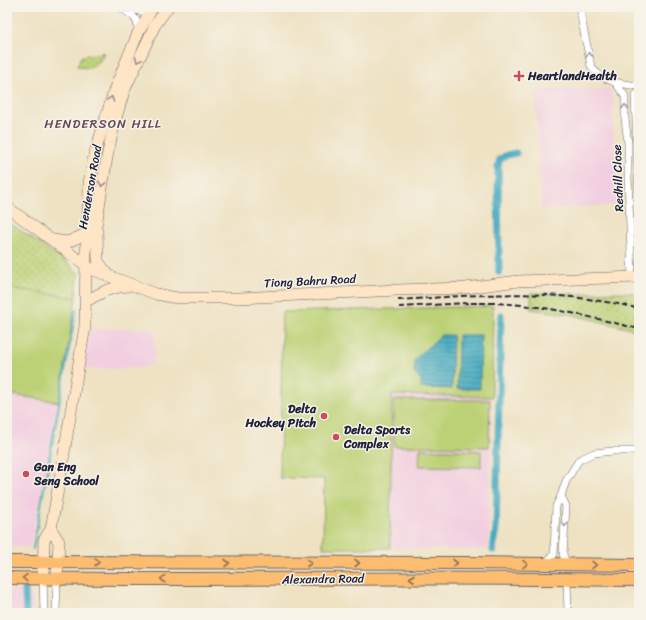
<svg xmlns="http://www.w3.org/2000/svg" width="646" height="620" viewBox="0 0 646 620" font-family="Sriracha,sans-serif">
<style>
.built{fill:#f2cfe0}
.grass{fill:#bcd175;stroke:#6f7a58}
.park{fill:url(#park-dots);stroke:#6f7a58}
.water{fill:url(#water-rules);stroke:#30657d}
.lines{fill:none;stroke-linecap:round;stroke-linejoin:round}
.stream{stroke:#3fa8bf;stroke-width:2}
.canal{stroke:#3fa8bf;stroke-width:7}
.street-casing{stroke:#69656b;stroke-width:8}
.secondary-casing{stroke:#69656b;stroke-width:12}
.primary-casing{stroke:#69656b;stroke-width:14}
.street{stroke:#fff;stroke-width:7}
.secondary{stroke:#fee5c5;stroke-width:11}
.primary{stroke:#fcbd6f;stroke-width:12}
.rail{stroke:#22223b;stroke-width:2;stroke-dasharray:6 3;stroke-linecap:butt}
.oneway{stroke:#9c9ca7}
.oneway2{stroke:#9b8d87}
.oneway3{stroke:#8f7055}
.poi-dot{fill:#d1495b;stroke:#f7f3e8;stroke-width:1.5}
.labels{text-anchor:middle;stroke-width:3;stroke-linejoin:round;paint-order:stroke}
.poi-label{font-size:12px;font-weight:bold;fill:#22223b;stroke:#f7f3e8;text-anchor:start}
.street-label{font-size:12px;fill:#22223b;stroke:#f7f3e8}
.neighbourhood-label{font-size:13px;letter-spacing:1px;fill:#694b5a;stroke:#f7f3e8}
</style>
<defs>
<pattern id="park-dots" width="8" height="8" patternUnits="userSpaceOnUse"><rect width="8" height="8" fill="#bcd175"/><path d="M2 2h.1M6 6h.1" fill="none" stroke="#a1b366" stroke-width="1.8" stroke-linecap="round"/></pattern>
<pattern id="water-rules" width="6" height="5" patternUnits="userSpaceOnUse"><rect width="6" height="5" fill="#3fa8bf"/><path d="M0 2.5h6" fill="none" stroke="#34889c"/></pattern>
</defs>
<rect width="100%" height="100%" fill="#f7f3e8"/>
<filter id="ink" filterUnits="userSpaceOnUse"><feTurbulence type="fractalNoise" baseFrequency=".025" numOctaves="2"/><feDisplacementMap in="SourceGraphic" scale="8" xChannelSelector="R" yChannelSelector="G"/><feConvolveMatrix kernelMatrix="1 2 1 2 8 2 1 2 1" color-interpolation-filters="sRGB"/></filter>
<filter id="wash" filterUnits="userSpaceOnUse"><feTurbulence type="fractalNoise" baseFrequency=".012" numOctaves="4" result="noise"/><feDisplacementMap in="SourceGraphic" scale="16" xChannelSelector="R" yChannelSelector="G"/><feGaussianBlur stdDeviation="0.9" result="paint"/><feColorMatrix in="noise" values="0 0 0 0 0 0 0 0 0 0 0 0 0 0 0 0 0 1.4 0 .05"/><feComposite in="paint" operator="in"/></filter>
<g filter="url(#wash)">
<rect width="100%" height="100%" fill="#eee2c3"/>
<g class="built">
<polygon points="535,89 612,89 617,205 541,209"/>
<polygon points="152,328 155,333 155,354 152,363 150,365 142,368 84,369 89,329"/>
<polygon points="7,394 59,402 30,548 7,546"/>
<polygon points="392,395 492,397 488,550 390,548"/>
<polygon points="7,590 26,590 32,596 34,613 7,613"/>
</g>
<g class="grass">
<polygon points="11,288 76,298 59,402 7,394 7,315"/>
<polygon points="493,306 492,397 392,395 390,548 323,548 324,479 280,478 282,312"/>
<polygon points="394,400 490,400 489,447 394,446"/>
<polygon points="420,449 481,451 481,467 419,466"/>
</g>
<g class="park">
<path d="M104,52C98,66 93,71 77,66L81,57C88,53 96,56 104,52Z"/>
<polygon points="7,221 72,266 78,273 76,298 12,288 10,298 7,298"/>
<polygon points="619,292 639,293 639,331 569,314 531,309 531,293 565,294"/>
</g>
<g class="water">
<polygon points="441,335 453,335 452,389 421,388 421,380 414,373 415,359"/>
<polygon points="458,335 481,335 480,389 457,389"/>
</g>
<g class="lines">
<polyline class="stream" points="33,549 76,310"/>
<g class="canal">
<polyline points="499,272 498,166 500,159 507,155 516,153"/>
<polyline points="493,550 496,529 501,315"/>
<polyline points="25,589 26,613"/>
</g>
</g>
</g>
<g filter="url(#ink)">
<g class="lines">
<defs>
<g id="street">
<path d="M120,7C131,15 138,16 138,31"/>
<path d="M129,7C138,12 142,13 152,8"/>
<path d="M579,7L591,66C601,82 622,84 639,86"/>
<polyline points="615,82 625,96 625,119 628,143 628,177 632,277"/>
<polyline points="639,92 635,96 639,197"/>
<polyline points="561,496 566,506 563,554 565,560 571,563"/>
<polyline points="543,563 550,559 554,554 556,506 561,496 566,481 579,460 594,453 613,451 639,451"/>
<polyline points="43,578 44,613"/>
<polyline points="567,580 568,613"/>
<polyline points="56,613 57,578"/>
</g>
<g id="secondary">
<polyline points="7,207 91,269 156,294 177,298 240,298 397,290 466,288 518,281 639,277"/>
<polyline points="97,231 98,261 109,276"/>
<polyline points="94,238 107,157 114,125 124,91 155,25 168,7"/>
<polyline points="53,240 68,242 88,233"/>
<path d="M90,299C104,291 112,287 128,286"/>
<polyline points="51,529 59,542 57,578"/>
<polyline points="43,578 44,540 51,529 61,472 85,326 86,250 88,233 89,183 94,156 115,88 138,33 153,7"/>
</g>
<g id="primary">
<polyline points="7,562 466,563 639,565"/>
<path d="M7,578C218,581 428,576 639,580"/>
</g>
</defs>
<use href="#street" class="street-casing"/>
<use href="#secondary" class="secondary-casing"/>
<use href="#primary" class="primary-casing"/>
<use href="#street" class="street"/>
<use href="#secondary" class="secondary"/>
<use href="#primary" class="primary"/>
<g class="rail">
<path d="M398,300C465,296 534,289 600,301C613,303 626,305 639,309"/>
<path d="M399,307C425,306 452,303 479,303C533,302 587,316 639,329"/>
</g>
</g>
<defs><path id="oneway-chevron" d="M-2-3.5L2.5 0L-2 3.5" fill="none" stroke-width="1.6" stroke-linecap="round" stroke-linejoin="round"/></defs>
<g class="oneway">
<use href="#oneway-chevron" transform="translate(589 55) rotate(-101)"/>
<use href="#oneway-chevron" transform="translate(625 107) rotate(-90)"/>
<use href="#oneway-chevron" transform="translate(565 524) rotate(94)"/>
</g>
<g class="oneway2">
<use href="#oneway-chevron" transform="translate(138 60) rotate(115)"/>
<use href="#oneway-chevron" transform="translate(111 99) rotate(-72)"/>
<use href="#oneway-chevron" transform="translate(102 184) rotate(100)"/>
</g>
<g class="oneway3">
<use href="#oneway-chevron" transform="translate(97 562)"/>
<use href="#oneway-chevron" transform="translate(227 563)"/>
<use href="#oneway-chevron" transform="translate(309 563)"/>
<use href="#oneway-chevron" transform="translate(357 563)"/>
<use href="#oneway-chevron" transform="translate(455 563)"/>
<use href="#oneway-chevron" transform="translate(525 564) rotate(-1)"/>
<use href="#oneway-chevron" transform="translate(594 565) rotate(1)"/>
<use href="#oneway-chevron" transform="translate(25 578) rotate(-179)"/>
<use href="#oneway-chevron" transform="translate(412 578) rotate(180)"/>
<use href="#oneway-chevron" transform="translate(163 579) rotate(-179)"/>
</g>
</g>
<g class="poi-dot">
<path d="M517 70h4v4h4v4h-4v4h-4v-4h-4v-4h4z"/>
<circle cx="324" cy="416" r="4"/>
<circle cx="336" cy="437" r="4"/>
<circle cx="26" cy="474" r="4"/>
</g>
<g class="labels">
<g class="poi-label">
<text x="528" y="80">HeartlandHealth</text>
<text x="316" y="413" text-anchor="end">Delta<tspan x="316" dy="14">Hockey Pitch</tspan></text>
<text x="344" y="434">Delta Sports<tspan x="344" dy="14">Complex</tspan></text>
<text x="34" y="471">Gan Eng<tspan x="34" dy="14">Seng School</tspan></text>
</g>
<g class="street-label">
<text transform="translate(618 178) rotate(-92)" y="4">Redhill Close</text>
<text transform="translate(90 187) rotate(-80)" y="4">Henderson Road</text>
<text transform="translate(310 281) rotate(-3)" y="4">Tiong Bahru Road</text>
<text transform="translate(323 579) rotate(-1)" y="4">Alexandra Road</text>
</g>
<g class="neighbourhood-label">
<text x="103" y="128">HENDERSON HILL</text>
</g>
</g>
<rect width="646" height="620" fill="none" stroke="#f7f3e8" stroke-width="24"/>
</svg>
